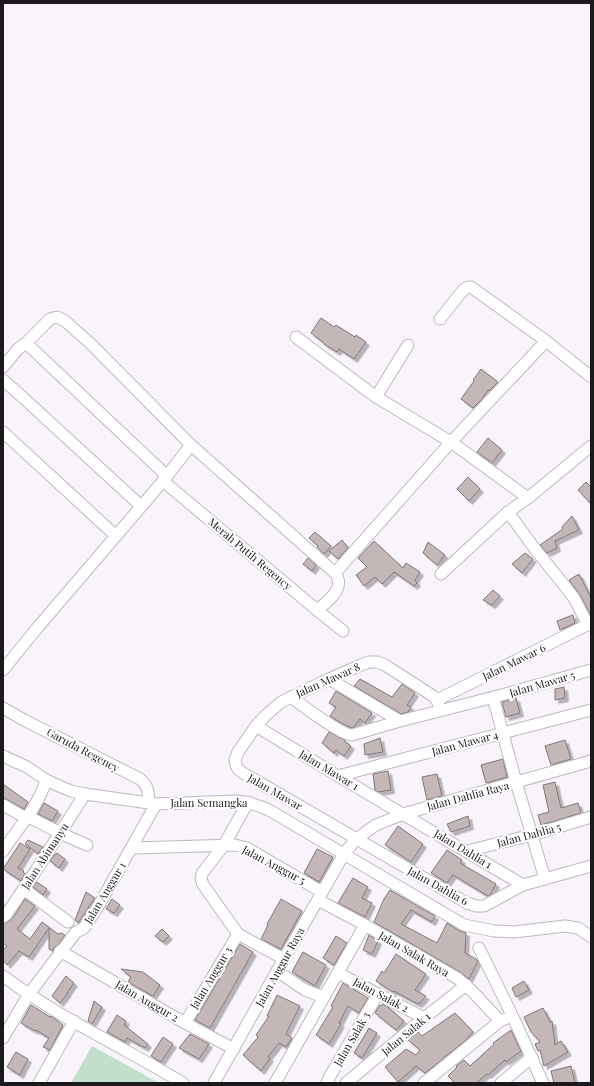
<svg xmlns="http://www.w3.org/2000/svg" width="594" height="1086" viewBox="0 0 594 1086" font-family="'Playfair Display',serif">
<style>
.green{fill:#c2dfcc}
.building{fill:#c3b8b7;stroke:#807675;filter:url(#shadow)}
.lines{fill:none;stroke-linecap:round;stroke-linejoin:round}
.minor-casing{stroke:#beb8c0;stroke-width:13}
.minor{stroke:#fff;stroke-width:11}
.labels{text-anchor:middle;stroke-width:4;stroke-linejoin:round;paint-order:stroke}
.street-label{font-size:11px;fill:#1b191c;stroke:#fff}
</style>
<defs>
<filter id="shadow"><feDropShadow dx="3.5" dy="3.5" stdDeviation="0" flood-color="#0004"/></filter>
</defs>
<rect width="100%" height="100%" fill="#f9f3fb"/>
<polygon class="green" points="92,1046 159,1083 71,1083"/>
<g class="building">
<polygon points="321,318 334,327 336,325 355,337 356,335 366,342 354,359 339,349 337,352 324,344 324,343 311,333"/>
<polygon points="481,369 498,382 489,391 488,390 482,399 473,408 461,399 474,381 473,380"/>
<polygon points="488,438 502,450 492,463 477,452"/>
<polygon points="468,477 480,489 469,501 457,489"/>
<polygon points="586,482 591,487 591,504 578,490"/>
<polygon points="572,516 579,530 555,541 557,548 547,553 540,545 563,529 562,527"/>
<polygon points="315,532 331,546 324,554 317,547 318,546 309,538"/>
<polygon points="342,540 348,548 338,559 329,551"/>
<polygon points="374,541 403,568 406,563 420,572 415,580 417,583 414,586 394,572 382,584 375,577 364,586 356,575 367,567 358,558"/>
<polygon points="428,542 445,555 437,565 423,553"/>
<polygon points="525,553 533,559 522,573 512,564"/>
<polygon points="308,558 316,565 312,571 303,564"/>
<polygon points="579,574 591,598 591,616 580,595 569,580"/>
<polygon points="493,590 500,596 492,605 483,600"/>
<polygon points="573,615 575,623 560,630 557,621"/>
<polygon points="360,679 392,697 402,684 415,693 407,705 411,707 408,712 401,714 354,686"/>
<polygon points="564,687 565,698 555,700 555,689"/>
<polygon points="336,691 372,713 365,723 360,719 354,727 352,728 343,724 330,716 336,707 329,703"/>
<polygon points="516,698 520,713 506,717 502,702"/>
<polygon points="329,732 345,740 344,741 351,746 344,756 336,750 334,753 322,743"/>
<polygon points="380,738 383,752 365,755 364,744"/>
<polygon points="565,740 571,759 551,765 545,746"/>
<polygon points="503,759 507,777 486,783 481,765"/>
<polygon points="388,771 391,790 378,792 375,790 373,774"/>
<polygon points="437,774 442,796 427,800 422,777"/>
<polygon points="555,782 561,808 578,803 581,813 541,825 538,815 549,812 543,785"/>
<polygon points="3,784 28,802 24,809 6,799 3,798"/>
<polygon points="44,803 58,811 52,821 38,814"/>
<polygon points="468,816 470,826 451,832 447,824"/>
<polygon points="398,826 423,844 411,862 385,845"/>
<polygon points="28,840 43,847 38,854 25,844"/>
<polygon points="20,843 30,849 18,868 24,871 23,872 25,874 21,881 3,869"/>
<polygon points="317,849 333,857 319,882 304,873"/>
<polygon points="447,850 462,860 460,863 496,884 490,895 488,896 453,875 447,883 431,873"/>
<polygon points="57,853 65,859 59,868 50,861 55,854 57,854"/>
<polygon points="353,878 368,887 362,898 372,903 365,917 338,903"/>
<polygon points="37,882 47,889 43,895 33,887"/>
<polygon points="390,890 435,916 432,922 411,910 401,924 437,943 447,923 460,931 466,933 465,953 476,959 478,961 469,979 460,972 374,922 384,899"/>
<polygon points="86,892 95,898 78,923 75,920 84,897"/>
<polygon points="25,899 35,906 17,929 30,939 42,922 58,934 61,933 65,935 58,945 54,947 53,951 49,949 49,928 29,957 19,951 7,965 3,960 3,950 7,946 3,943 3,924 12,919"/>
<polygon points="112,899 120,905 114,913 106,909"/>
<polygon points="281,899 302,911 281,949 261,939 268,925 267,924"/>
<polygon points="162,929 169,936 163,942 155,936"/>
<polygon points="369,935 378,941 372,954 363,950"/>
<polygon points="336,936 347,943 334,965 323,958"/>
<polygon points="240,944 253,952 210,1028 195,1020"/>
<polygon points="303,952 326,965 315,986 292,972"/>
<polygon points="396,954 426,974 415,990 426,996 419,1004 414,1002 394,991 393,992 376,981 382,971 384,973"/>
<polygon points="121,969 143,972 160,985 153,996 128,982 131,977"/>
<polygon points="66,976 74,983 67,993 67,994 60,1003 52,996"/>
<polygon points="524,981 529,990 516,997 512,988"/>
<polygon points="343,983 368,998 359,1013 348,1006 339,1023 341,1024 329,1044 316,1035 333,1007 331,1006"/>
<polygon points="277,995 300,1006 286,1034 292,1038 286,1047 279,1043 268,1057 270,1058 261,1071 243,1055 258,1037 256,1035 269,1016 267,1016"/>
<polygon points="94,1001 102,1007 92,1024 88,1021"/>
<polygon points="383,1004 388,1007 404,1021 396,1030 375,1013 380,1005 381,1006"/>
<polygon points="31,1005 50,1017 51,1016 63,1025 50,1050 43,1047 49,1038 36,1030 35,1031 21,1023"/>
<polygon points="543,1008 550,1022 552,1021 555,1045 561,1041 568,1052 544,1066 540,1050 538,1051 535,1044 540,1042 531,1032 524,1017"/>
<polygon points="455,1013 473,1032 465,1041 446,1056 445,1056 442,1060 425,1073 416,1066 398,1082 385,1067 406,1049 416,1055 420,1050 408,1040 418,1032 422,1036"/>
<polygon points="117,1015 126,1021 124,1025 148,1044 145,1048 127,1038 125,1042 107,1032"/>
<polygon points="369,1028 377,1033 362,1058 354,1053"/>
<polygon points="511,1030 521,1051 506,1062 505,1060 488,1075 487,1074 476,1083 455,1083 448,1076 457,1067 456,1066 464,1060 470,1066 494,1044 493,1043"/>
<polygon points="190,1034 209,1044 199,1059 179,1048"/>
<polygon points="163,1037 173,1044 161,1062 151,1056"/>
<polygon points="16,1052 28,1059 20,1075 7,1067"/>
<polygon points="571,1066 575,1083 554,1083 551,1071"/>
</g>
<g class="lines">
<defs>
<g id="minor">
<polyline points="440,319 464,289 468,287 471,287 546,341 591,377"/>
<polyline points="296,337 376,397 451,442 528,498"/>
<polyline points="3,367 18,349 26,343"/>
<polyline points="3,380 18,393 141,506"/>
<polyline points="376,397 408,345"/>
<polyline points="3,432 116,536"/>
<polyline points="191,445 163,481 317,610 343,631"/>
<path d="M167,476L26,343L50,319L57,317L65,321L91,344L191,445L335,573C336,575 338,577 338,579C342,591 325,604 317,610"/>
<polyline points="508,512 535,549 560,580 574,598 588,625"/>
<polyline points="335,573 451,442 546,341"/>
<polyline points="441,574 508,512 528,498 591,446"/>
<polyline points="3,670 38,627 163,481"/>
<polyline points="329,679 400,721"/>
<path d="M291,697C302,705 341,735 352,735L400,721L498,696L591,670"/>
<polyline points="493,697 516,782 545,879"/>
<polyline points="437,700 591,623"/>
<path d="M3,708L24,720L140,779C149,787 148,791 149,803"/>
<polyline points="440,710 437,700 433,696 385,665 377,662 369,662 361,665 329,679 281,702 264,717 256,726 238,752 235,760 236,765 238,769 243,773 467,903 476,906 484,906 523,885 591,866"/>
<polyline points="256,726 338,776 523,885"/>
<path d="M3,756L27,767L46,780L59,786L71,791L85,794L156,804L236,801C248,802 258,805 269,810L464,925L494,931L514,932L565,926L578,928L591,937"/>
<polyline points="338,776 591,710"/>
<path d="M248,802L224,845L203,872C200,878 201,881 204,886L238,934L284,959"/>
<polyline points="3,805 26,818"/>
<polyline points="27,816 60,833 87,845"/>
<polyline points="132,848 235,845 247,848 322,892"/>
<path d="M3,851C17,829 39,806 46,780"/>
<polyline points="467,851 532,835 591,817"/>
<polyline points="24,889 68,922"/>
<polyline points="318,900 365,925 457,978 472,991 500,1021"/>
<polyline points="3,917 6,915 35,872 85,794"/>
<polyline points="479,948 512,1015 543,1083"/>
<polyline points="60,951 185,1023 234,1049"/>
<polyline points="277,971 305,990 323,997"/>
<polyline points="338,973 378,994 424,1018"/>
<path d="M3,976C59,1018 123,1047 183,1083"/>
<polyline points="185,1023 238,934"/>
<polyline points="3,1038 29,994 76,932 84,928 99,905 156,804"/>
<polyline points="39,1083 74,1021"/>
<polyline points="214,1083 277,971 344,854 356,839 376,825 403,814 591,761"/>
<polyline points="275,1083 365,925"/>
<polyline points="327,1083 330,1076 378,994"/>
<polyline points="346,1083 424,1018 466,985"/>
<polyline points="424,1083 500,1021 505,1019"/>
<polyline points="501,1083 532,1057"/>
</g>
</defs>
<use href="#minor" class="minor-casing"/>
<use href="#minor" class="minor"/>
</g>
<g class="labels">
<g class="street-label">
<text transform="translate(250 554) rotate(40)" y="4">Merah Putih Regency</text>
<text transform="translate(514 662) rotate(-26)" y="4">Jalan Mawar 6</text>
<text transform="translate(328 680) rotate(-24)" y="4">Jalan Mawar 8</text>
<text transform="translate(542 684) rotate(-16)" y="4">Jalan Mawar 5</text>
<text transform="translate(465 743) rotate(-15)" y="4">Jalan Mawar 4</text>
<text transform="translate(83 750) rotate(28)" y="4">Garuda Regency</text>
<text transform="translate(329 770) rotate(31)" y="4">Jalan Mawar 1</text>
<text transform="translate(275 792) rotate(30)" y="4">Jalan Mawar</text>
<text transform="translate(468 796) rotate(-15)" y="4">Jalan Dahlia Raya</text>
<text x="209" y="807">Jalan Semangka</text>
<text transform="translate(529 835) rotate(-15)" y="4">Jalan Dahlia 5</text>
<text transform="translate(463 849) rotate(31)" y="4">Jalan Dahlia 1</text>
<text transform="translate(45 856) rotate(-57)" y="4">Jalan Abimanyu</text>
<text transform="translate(274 865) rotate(28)" y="4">Jalan Anggur 5</text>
<text transform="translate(438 886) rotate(29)" y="4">Jalan Dahlia 6</text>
<text transform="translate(105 893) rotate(-59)" y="4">Jalan Anggur 1</text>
<text transform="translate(414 954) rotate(30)" y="4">Jalan Salak Raya</text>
<text transform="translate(280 967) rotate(-61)" y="4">Jalan Anggur Raya</text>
<text transform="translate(211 978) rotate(-59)" y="4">Jalan Anggur 3</text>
<text transform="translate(381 995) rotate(28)" y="4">Jalan Salak 2</text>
<text transform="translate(147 1001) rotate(30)" y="4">Jalan Anggur 2</text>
<text transform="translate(406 1034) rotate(-40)" y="4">Jalan Salak 1</text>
<text transform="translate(352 1039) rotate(-60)" y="4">Jalan Salak 3</text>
</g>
</g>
<rect width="594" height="1086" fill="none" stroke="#1b191c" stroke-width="8"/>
</svg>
